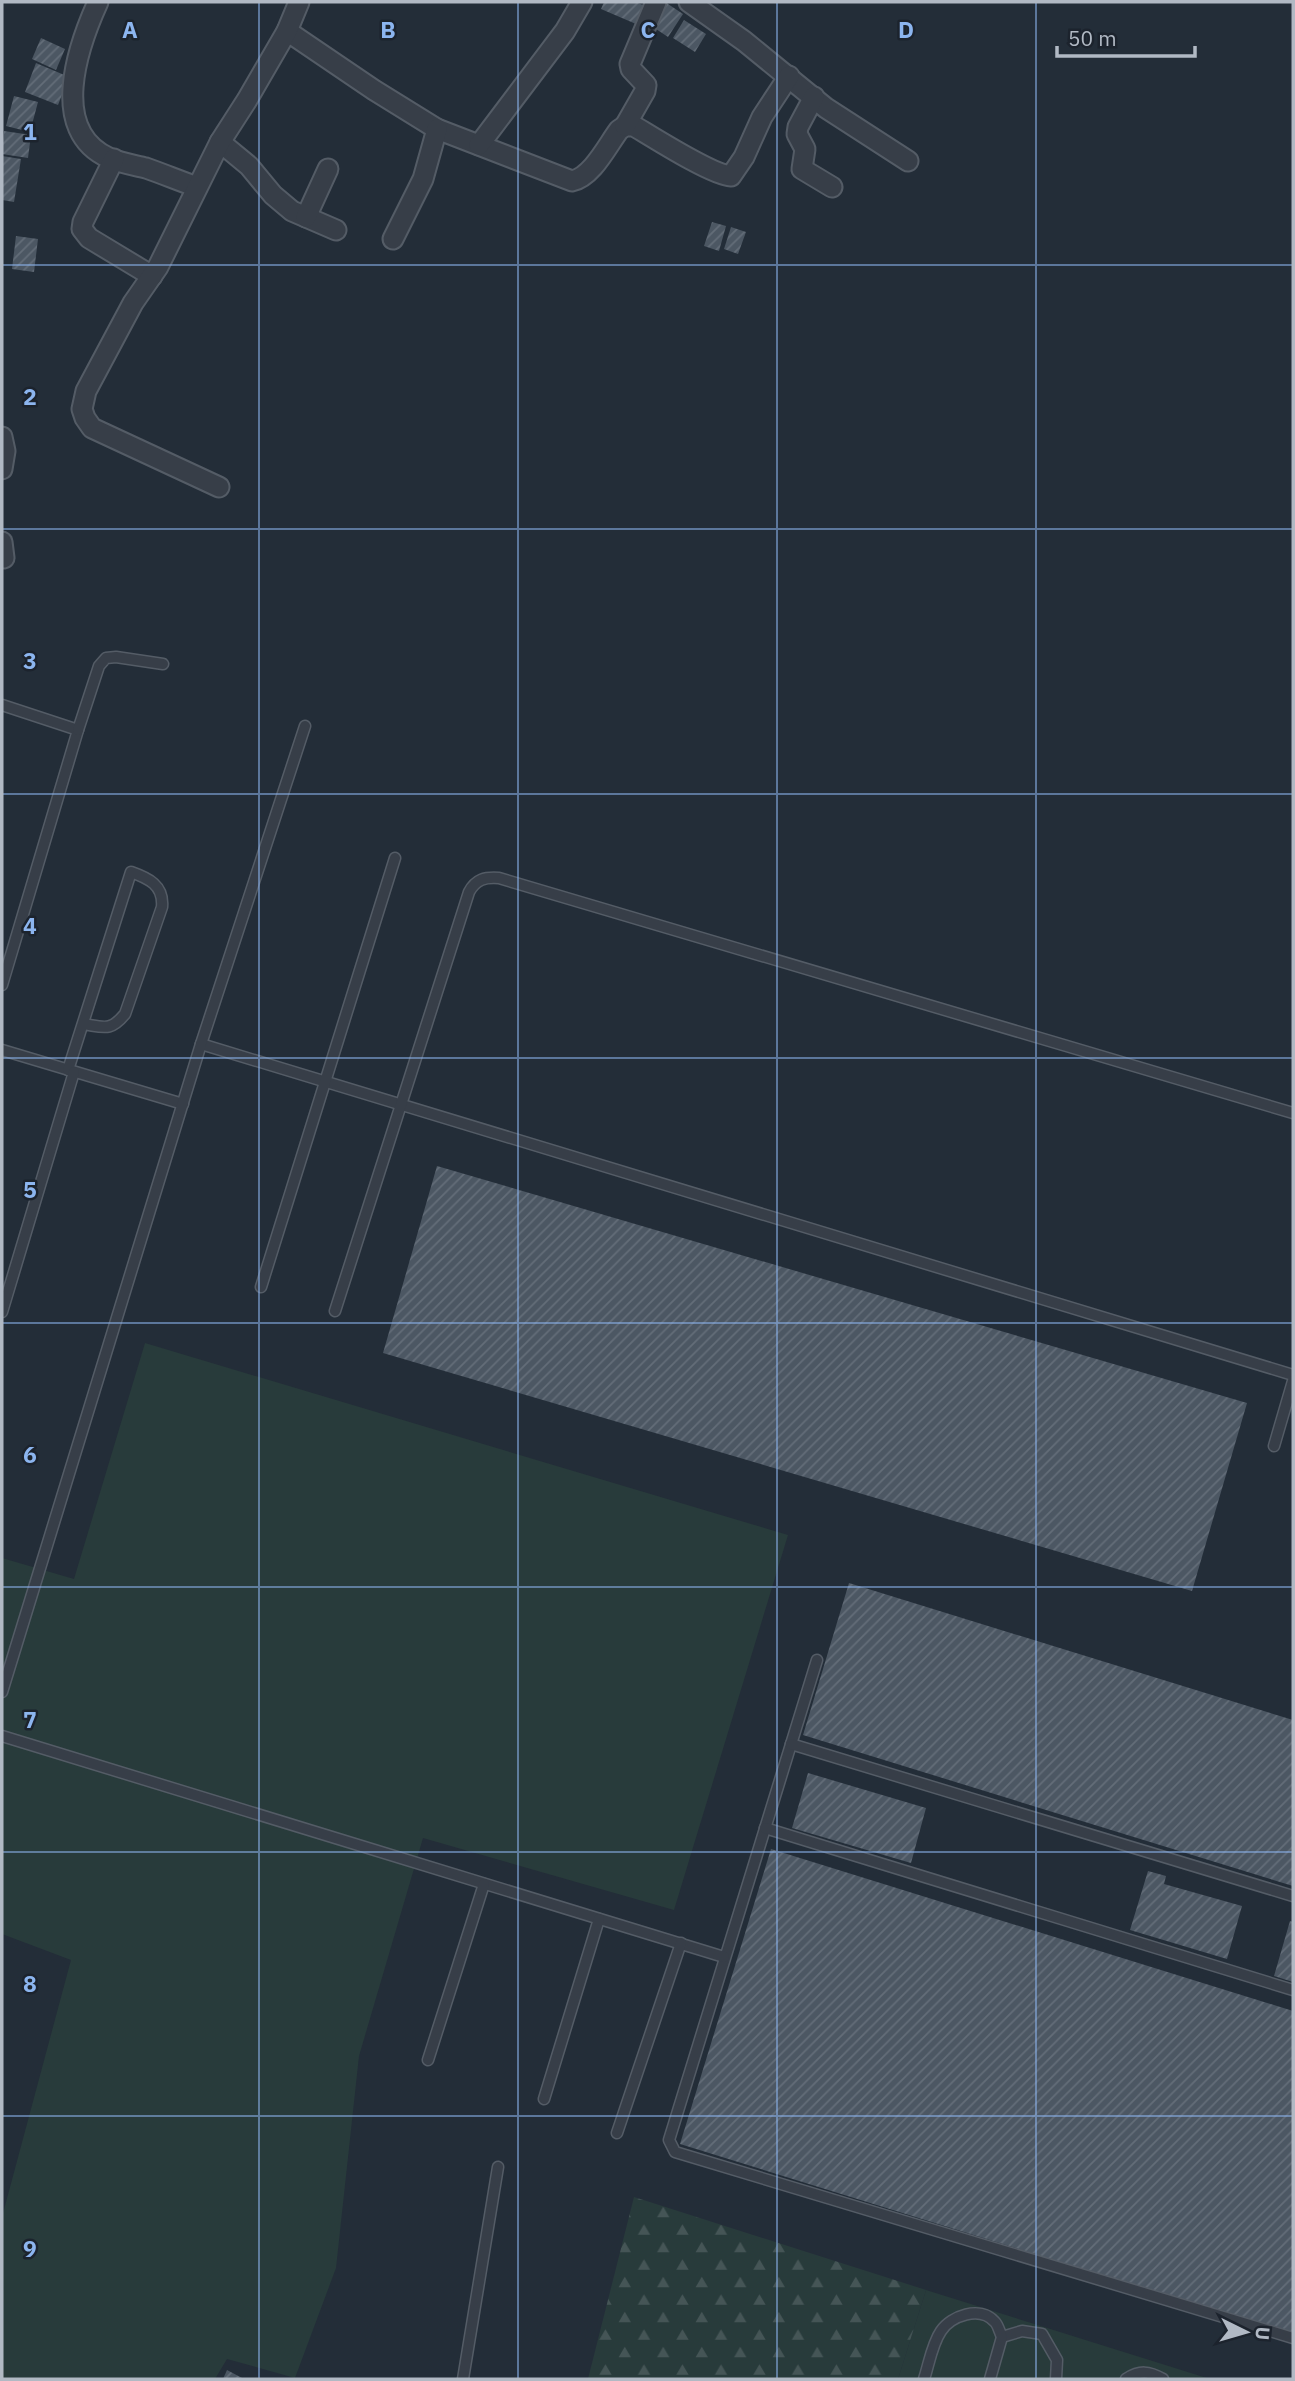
<svg xmlns="http://www.w3.org/2000/svg" width="1295" height="2381" viewBox="0 0 1295 2381" font-family="'IBM Plex Sans',sans-serif">
<style>
.green{fill:#283b3b}
.forest{fill:url(#forest-firs)}
.building{fill:url(#building-hatch)}
.lines{fill:none;stroke-linecap:round;stroke-linejoin:round}
.lane-casing{stroke:#545c66;stroke-width:13}
.street-casing{stroke:#545c66;stroke-width:23}
.lane{stroke:#373e48;stroke-width:10}
.street{stroke:#373e48;stroke-width:19}
.grid{fill:none;stroke:#8cb5ef;stroke-width:2;stroke-opacity:0.55}
.grid-label{font-size:23px;text-anchor:middle;font-weight:bold;fill:#8cb5ef;stroke:#1c232d;stroke-width:5;stroke-linejoin:round;paint-order:stroke}
</style>
<defs>
<pattern id="forest-firs" width="22" height="20" patternUnits="userSpaceOnUse" patternTransform="scale(1.75)"><rect width="22" height="20" fill="#283b3b"/><path d="M5 1l3.5 6h-7zM16 11l3.5 6h-7z" fill="#455556"/></pattern>
<pattern id="building-hatch" width="6" height="6" patternUnits="userSpaceOnUse" patternTransform="scale(1.75)"><rect width="6" height="6" fill="#4c5763"/><path d="M-1 1l2-2M0 6l6-6M5 7l2-2" fill="none" stroke="#636d78"/></pattern>
</defs>
<rect width="100%" height="100%" fill="#232d38"/>
<g class="green">
<polygon points="145,1343 788,1535 674,1910 423,1838 359,2056 336,2268 295,2378 227,2359 215,2379 2,2379 2,2217 71,1960 2,1934 2,1558 74,1579"/>
<polygon points="926,2290 1210,2379 898,2379"/>
</g>
<polygon class="forest" points="634,2197 926,2290 898,2379 588,2379"/>
<g class="building">
<polygon points="604,2 635,2 643,5 636,24 601,9"/>
<polygon points="665,2 683,14 668,37 650,25"/>
<polygon points="684,20 706,34 695,52 673,38"/>
<polygon points="41,38 65,49 56,70 32,59"/>
<polygon points="36,63 69,77 58,105 25,92"/>
<polygon points="14,96 38,102 30,132 6,126"/>
<polygon points="4,131 31,135 28,158 2,154"/>
<polygon points="2,156 21,159 14,202 2,200"/>
<polygon points="712,222 726,226 719,251 704,246"/>
<polygon points="731,227 746,232 738,254 724,249"/>
<polygon points="16,236 38,239 34,272 12,269"/>
<polygon points="437,1166 1247,1403 1192,1591 383,1353"/>
<polygon points="849,1583 1293,1720 1293,1886 803,1735"/>
<polygon points="808,1773 926,1808 911,1863 792,1828"/>
<polygon points="771,1849 1293,2011 1293,2334 680,2144"/>
<polygon points="1148,1871 1166,1876 1164,1884 1242,1906 1227,1959 1130,1930"/>
<polygon points="1290,1921 1293,1922 1293,1982 1274,1976"/>
<polygon points="227,2370 244,2379 223,2379"/>
</g>
<g class="lines">
<defs>
<g id="lane">
<polyline points="2,705 78,730 2,985"/>
<polyline points="78,730 99,666 106,658 116,657 163,664"/>
<polyline points="201,1044 1293,1375"/>
<polyline points="2,1050 183,1104"/>
<path d="M68,1070L131,872C148,878 164,885 162,907L125,1014C110,1032 104,1027 83,1024"/>
<polyline points="261,1287 395,858"/>
<path d="M335,1311L469,892C476,879 485,877 499,878L1293,1113"/>
<polyline points="2,1312 74,1072"/>
<polyline points="1274,1446 1293,1381"/>
<polyline points="817,1660 669,2140 675,2152 1293,2338"/>
<polyline points="2,1692 201,1044 305,726"/>
<polyline points="2,1736 724,1957"/>
<polyline points="791,1744 1293,1896"/>
<polyline points="765,1828 1293,1990"/>
<polyline points="428,2060 484,1884"/>
<polyline points="544,2099 599,1919"/>
<polyline points="617,2133 681,1943"/>
<polyline points="1002,2337 1022,2331 1042,2334 1057,2360 1056,2379"/>
<polyline points="463,2379 498,2167"/>
<path d="M924,2379C929,2364 932,2344 941,2331C951,2316 980,2305 995,2322C998,2325 1000,2333 1002,2337L990,2379"/>
<path d="M1126,2379C1140,2370 1149,2371 1163,2379"/>
</g>
<g id="street">
<path d="M98,2C78,46 48,131 109,158C121,163 134,165 146,168C163,174 180,181 197,187"/>
<polyline points="689,2 744,41 826,108 908,161"/>
<path d="M287,31L374,90L437,129L572,181C592,177 607,146 619,130L625,126H634C654,138 712,175 731,176L744,157L762,117L789,76"/>
<polyline points="814,97 798,127 797,134 805,149 802,169 832,187"/>
<polyline points="625,126 645,91 646,85 631,69 630,64 656,2"/>
<polyline points="220,142 249,166 273,195 292,211 336,230"/>
<polyline points="479,145 565,31 582,2"/>
<polyline points="114,159 83,222 82,229 89,238 152,276"/>
<polyline points="306,217 328,169"/>
<polyline points="393,239 423,179 437,129"/>
<polyline points="2,437 5,451 2,469"/>
<polyline points="219,487 92,428 85,418 82,409 86,391 133,303 158,267 220,142 247,100 287,31 299,2"/>
<polyline points="2,542 4,558"/>
</g>
</defs>
<use href="#lane" class="lane-casing"/>
<use href="#street" class="street-casing"/>
<use href="#lane" class="lane"/>
<use href="#street" class="street"/>
</g>
<path class="grid" d="M259,2V2379M518,2V2379M777,2V2379M1036,2V2379M2,265H1293M2,529H1293M2,794H1293M2,1058H1293M2,1323H1293M2,1587H1293M2,1852H1293M2,2116H1293"/>
<g class="grid-label">
<text x="130" y="38">A</text>
<text x="388" y="38">B</text>
<text x="648" y="38">C</text>
<text x="906" y="38">D</text>
<text x="30" y="140">1</text>
<text x="30" y="405">2</text>
<text x="30" y="669">3</text>
<text x="30" y="934">4</text>
<text x="30" y="1198">5</text>
<text x="30" y="1463">6</text>
<text x="30" y="1728">7</text>
<text x="30" y="1992">8</text>
<text x="30" y="2257">9</text>
</g>
<rect width="1295" height="2381" fill="none" stroke="#b1b9c4" stroke-width="7"/>
<g transform="translate(1246 2332) rotate(95)" stroke="#1c232d" stroke-width="5" paint-order="stroke">
<path d="M0-5L12 26L0 18L-12 26Z" fill="#b1b9c4"/>
<text y="-10" font-size="19" font-weight="bold" text-anchor="middle" fill="#b1b9c4">U</text>
</g>
<path d="M1057 46v10h138v-10" fill="none" stroke="#b1b9c4" stroke-width="3.5"/>
<text x="1068" y="46" font-size="21" fill="#b1b9c4" stroke="#1c232d" stroke-width="5" paint-order="stroke">50 m</text>
</svg>
